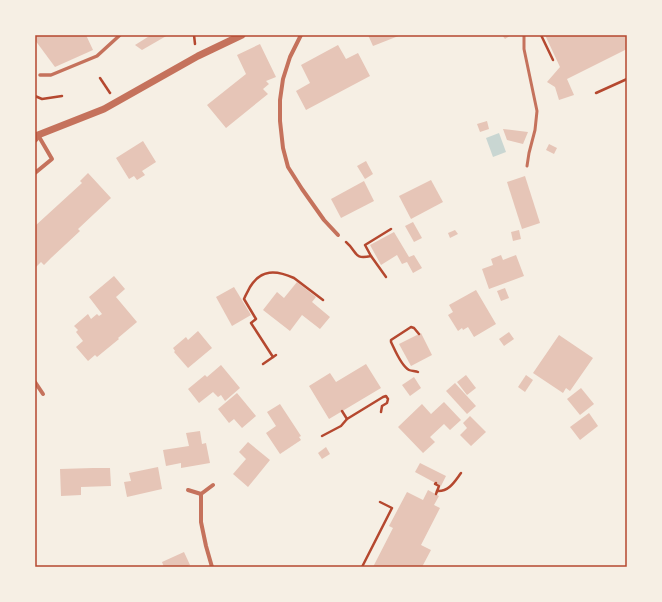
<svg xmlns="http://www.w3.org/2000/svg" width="662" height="602" viewBox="0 0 662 602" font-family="Lora,serif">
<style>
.water{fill:#c9d6d2}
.building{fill:#e6c5b7}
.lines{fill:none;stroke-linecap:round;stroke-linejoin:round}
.path{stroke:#b5482f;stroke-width:2.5}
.service{stroke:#c5725c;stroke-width:3}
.pedestrian{stroke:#c5725c;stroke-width:3.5}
.minor{stroke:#c5725c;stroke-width:4}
.tertiary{stroke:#c5725c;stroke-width:7}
.neatline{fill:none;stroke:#b5482f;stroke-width:1.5}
</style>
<rect width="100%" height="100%" fill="#f6efe4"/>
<polygon class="water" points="499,133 506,152 493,157 486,138"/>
<g class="building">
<polygon points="35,35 86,35 93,50 55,67 35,40"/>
<polygon points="151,35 168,35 142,50 135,45"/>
<polygon points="368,35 401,35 373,46"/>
<polygon points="502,35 511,35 505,39"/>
<polygon points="545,35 627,35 627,49 567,79 574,95 559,100 555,87 547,82 560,67"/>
<polygon points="260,44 276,77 266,81 269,84 263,89 268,94 226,128 207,105 246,74 237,55"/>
<polygon points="338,45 346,59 358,53 370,76 306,110 296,91 310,83 301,65"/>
<polygon points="487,121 489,129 480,132 477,124"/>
<polygon points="503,129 528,132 523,144 507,140"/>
<polygon points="143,141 156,162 142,171 145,175 137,180 134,176 129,179 116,158"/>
<polygon points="549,144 557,148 554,154 546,150"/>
<polygon points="366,161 373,174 365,179 357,166"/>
<polygon points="88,173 111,198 78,229 80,231 51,258 44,265 41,262 35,268 35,226 82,183 80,181"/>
<polygon points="525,176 540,223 522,229 507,182"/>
<polygon points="431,180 443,202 411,219 399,196"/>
<polygon points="364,181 374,201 341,218 331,199"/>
<polygon points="413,222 422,238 414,242 405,226"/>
<polygon points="455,230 458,234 450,238 448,233"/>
<polygon points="519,230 521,239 513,241 511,232"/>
<polygon points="394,232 409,257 414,255 422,268 413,273 407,262 402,264 397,255 381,265 370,245"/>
<polygon points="501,255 503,260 516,255 524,276 489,289 482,269 493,265 491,259"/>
<polygon points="114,276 125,289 116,297 137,322 118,338 119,339 97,357 95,355 88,361 76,347 83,341 76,332 78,330 74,326 88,314 91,319 97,314 99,316 102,314 89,297"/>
<polygon points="297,282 316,297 312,302 330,317 320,329 302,315 290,331 263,310 277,292 284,298"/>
<polygon points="234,287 251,315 232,326 216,297"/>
<polygon points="505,288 509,298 501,301 497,291"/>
<polygon points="476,290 496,324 474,337 468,327 463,330 462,328 458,331 448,315 453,312 449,305"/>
<polygon points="198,331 212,348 188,368 174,352 175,351 173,348 186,337 188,340"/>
<polygon points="509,332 514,339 504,346 499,339"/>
<polygon points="421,333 432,355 411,366 399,344"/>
<polygon points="559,335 593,358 570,391 566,388 563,393 533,373"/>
<polygon points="366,364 381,388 329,419 309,386 330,373 336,382"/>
<polygon points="221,365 240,388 225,401 221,395 218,397 213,392 199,403 188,389 205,375 207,377"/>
<polygon points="466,375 476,388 467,395 457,382"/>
<polygon points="526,375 533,380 525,392 518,387"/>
<polygon points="414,377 421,388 410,396 402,385"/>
<polygon points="455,383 476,406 467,414 446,391"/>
<polygon points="581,388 594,404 580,415 567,399"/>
<polygon points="237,393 256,416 242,428 234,419 229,423 218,409"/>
<polygon points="444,402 461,420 450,430 444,424 430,437 435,442 423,453 398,427 422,404 431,414"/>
<polygon points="280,404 301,436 299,437 301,440 280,454 266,433 276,426 267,412"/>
<polygon points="589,413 598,426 580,440 570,427"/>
<polygon points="470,416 486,432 471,446 460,435 467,428 463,423"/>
<polygon points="200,431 202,444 206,443 210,463 181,468 181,463 166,466 163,450 189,446 186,433"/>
<polygon points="248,442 270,460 248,487 233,474 246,459 239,452"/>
<polygon points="326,447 330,454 322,459 318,453"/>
<polygon points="420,463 446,476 441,486 415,472"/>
<polygon points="158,467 162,489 127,497 124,482 131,481 129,473"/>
<polygon points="93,468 110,468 111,486 81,487 81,495 61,496 60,469"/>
<polygon points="428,490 439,496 434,505 440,508 421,545 431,550 422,567 373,567 393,528 389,526 407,492 423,500"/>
<polygon points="184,552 190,565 185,567 164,567 162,562"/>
</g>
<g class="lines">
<g class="path">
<polyline points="194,35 195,44"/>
<polyline points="541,35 553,60"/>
<polyline points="100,78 110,93"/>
<polyline points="596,93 627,79"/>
<polyline points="35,96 42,99 62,96"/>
<path d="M346,242C358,252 353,260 371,256L365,245L391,229"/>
<polyline points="371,256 386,277"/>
<path d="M273,357L251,323L256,319L244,299C246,294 248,291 250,287C261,269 276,270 294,278L323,300"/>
<polyline points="263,364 276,355"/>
<path d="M418,372C416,371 411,371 409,370C401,366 395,350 391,342V340L411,327L414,328L419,334"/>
<polyline points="342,411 347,419 383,397 386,396 388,399 387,403 382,406 381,412"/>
<polyline points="322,436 341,426 347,419"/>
<polyline points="436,483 435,484 439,486 436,494"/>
<path d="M437,491C449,492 455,481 461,473"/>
<polyline points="362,567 392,508 380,502"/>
</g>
<polyline class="service" points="524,35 524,49 537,111 535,130 529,153 527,166"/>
<polyline class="pedestrian" points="40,75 51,75 97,56 120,35"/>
<g class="minor">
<polyline points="301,35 290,57 283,79 280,100 280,121 283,148 288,167 302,189 324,220 338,235"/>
<polyline points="35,173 52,159 38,135"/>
<polyline points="35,382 43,394"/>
<polyline points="188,490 201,494"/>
<polyline points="212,567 206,546 201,522 201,494 213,485"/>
</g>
<polyline class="tertiary" points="35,139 38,135 104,109 198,56 242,35"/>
</g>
<rect width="662" height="602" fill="none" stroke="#f6efe4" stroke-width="72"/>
<rect x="36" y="36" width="590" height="530" class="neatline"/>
</svg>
